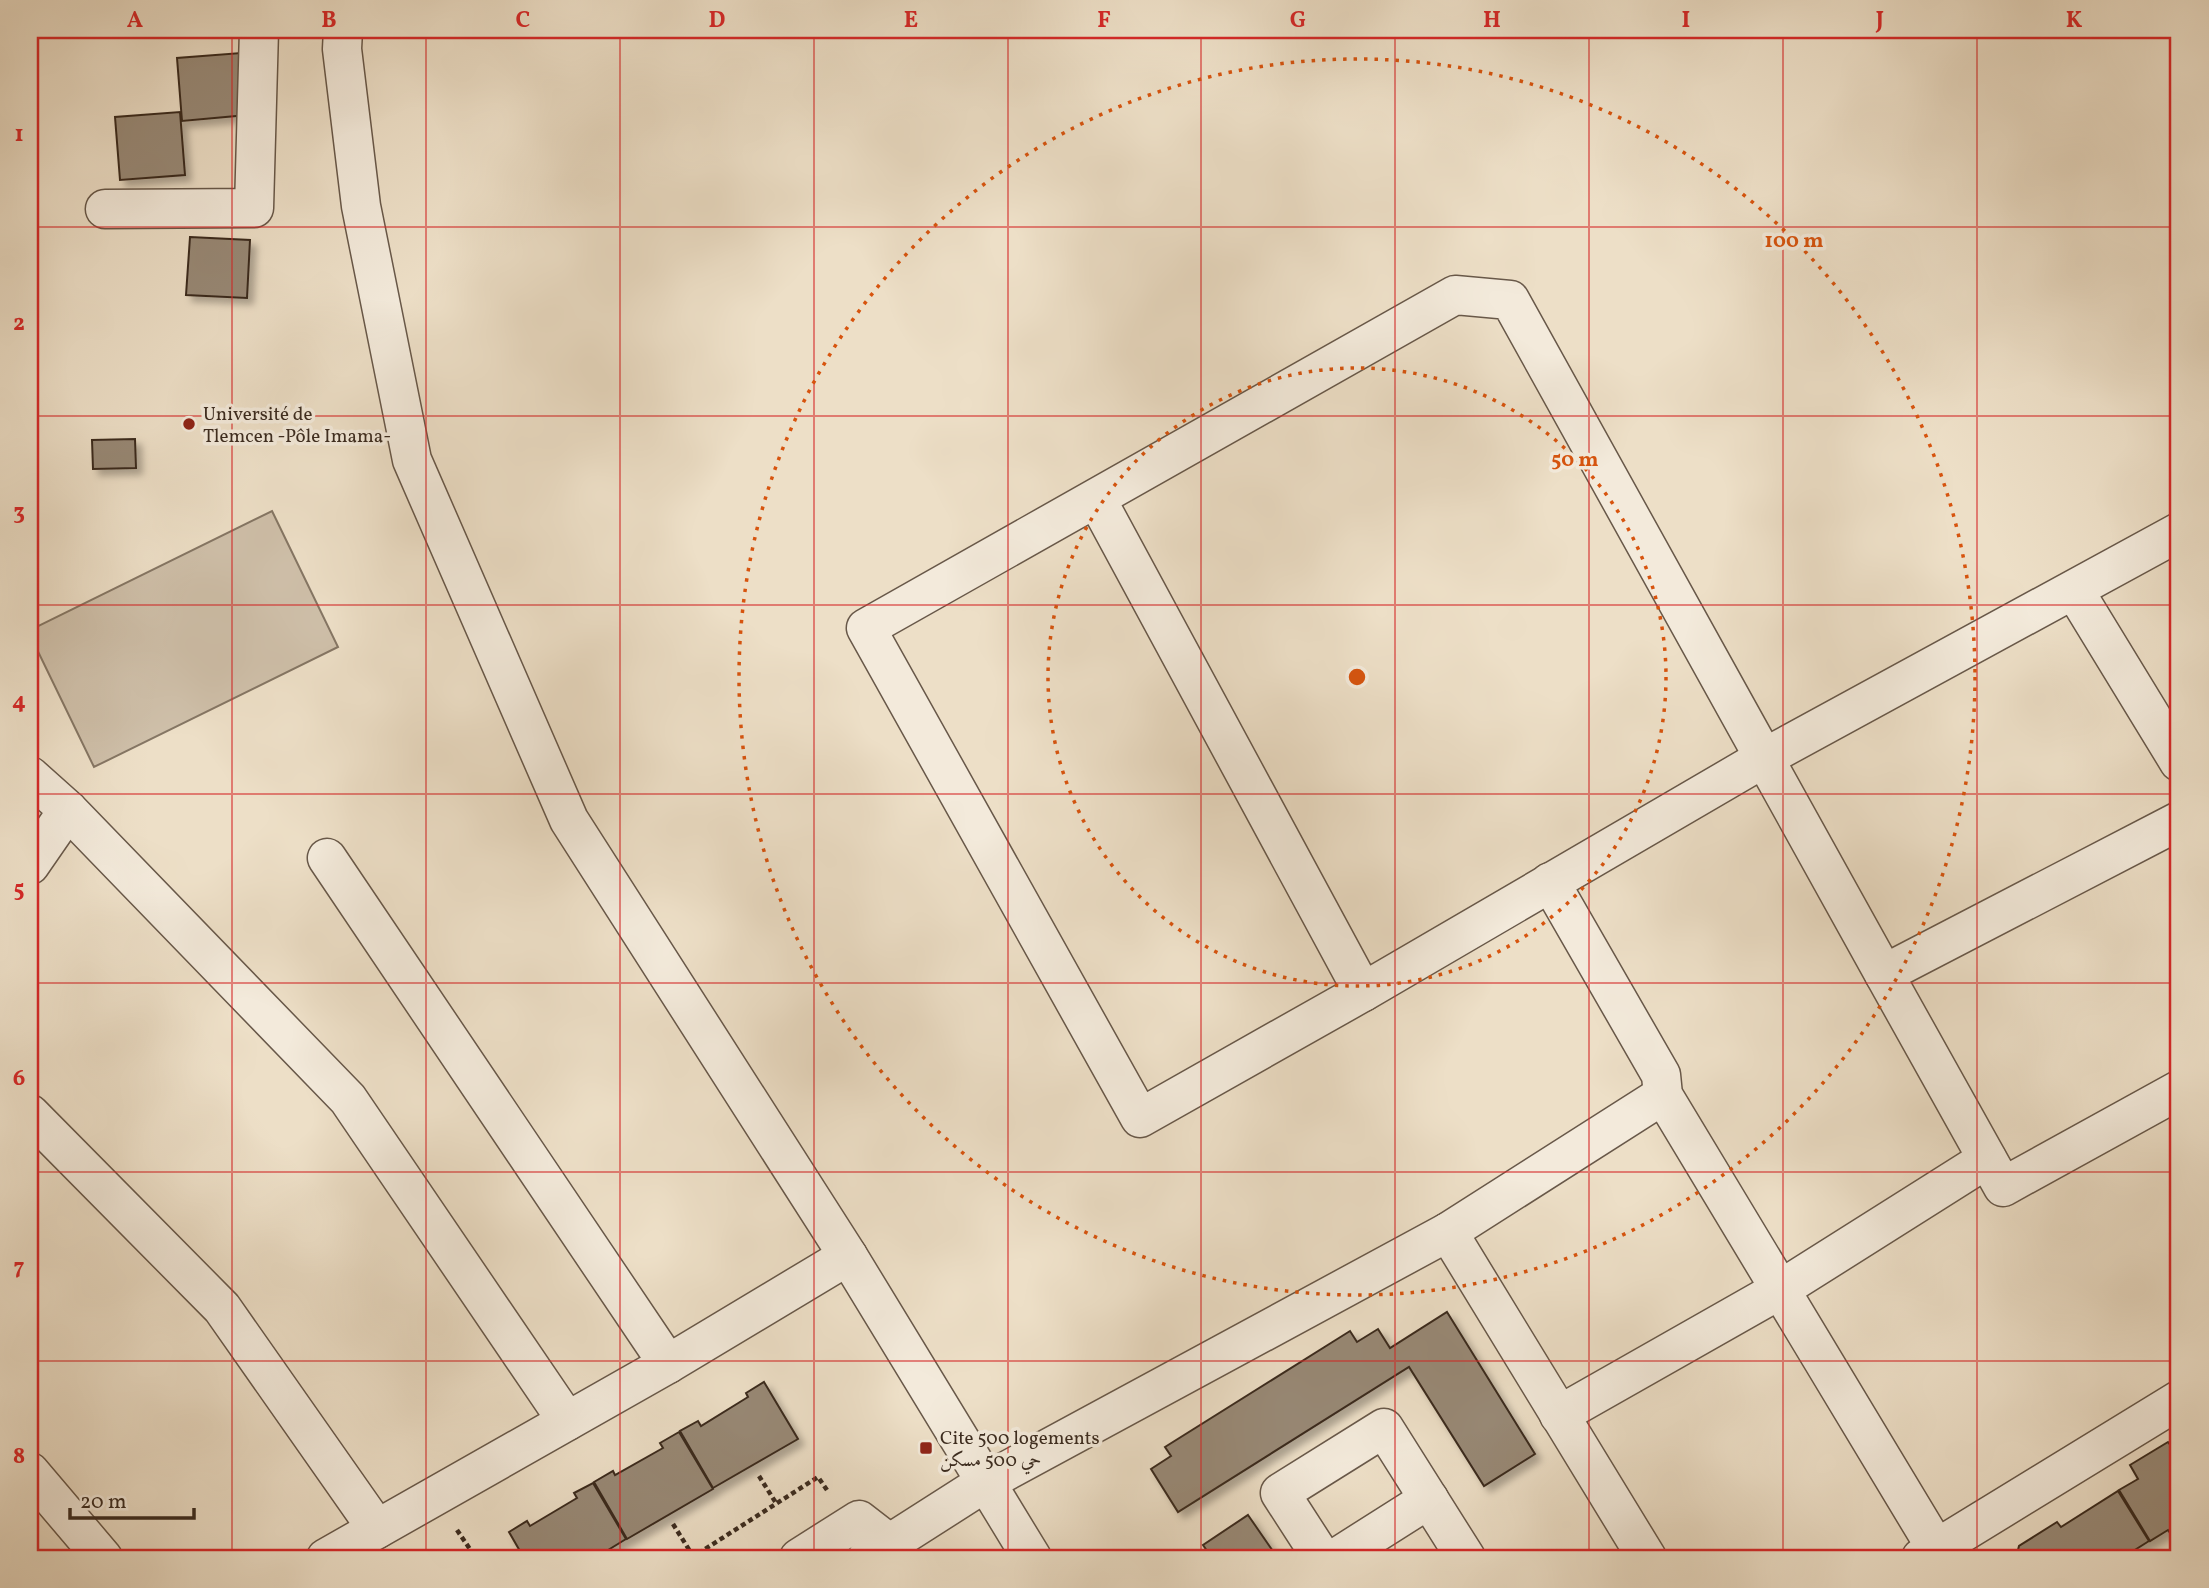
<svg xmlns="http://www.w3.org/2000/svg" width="2209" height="1588" viewBox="0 0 2209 1588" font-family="Vollkorn,Amiri,serif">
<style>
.green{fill:#cfc0aa;stroke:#857664;stroke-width:2}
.building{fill:#988976;stroke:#3b2b1f;stroke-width:2;filter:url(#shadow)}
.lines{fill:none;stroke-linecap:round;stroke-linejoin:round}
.minor-casing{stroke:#685849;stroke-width:41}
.path{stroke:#3b2b1f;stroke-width:4.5;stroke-dasharray:5 3.5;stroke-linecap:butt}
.minor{stroke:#f3eadb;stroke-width:38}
.grid{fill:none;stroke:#d62828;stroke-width:2;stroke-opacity:0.55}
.ring{fill:none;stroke:#d7540e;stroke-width:3.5;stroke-dasharray:3.5 7}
.poi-dot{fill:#8f2418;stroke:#f3eadb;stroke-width:2.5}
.labels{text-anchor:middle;stroke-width:7;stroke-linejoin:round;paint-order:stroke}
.poi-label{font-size:19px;fill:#3b2b1f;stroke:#f3eadb;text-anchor:start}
.centre{fill:#d7540e;stroke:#f3eadb;stroke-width:3.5}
.ring-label{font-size:21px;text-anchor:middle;font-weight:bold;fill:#d7540e;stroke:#f3eadb;stroke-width:7;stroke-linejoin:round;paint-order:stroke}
.neatline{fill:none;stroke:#d62828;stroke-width:2.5}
.grid-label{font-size:23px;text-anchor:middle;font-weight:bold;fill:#d62828}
</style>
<defs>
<filter id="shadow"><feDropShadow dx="6" dy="6" stdDeviation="3.5" flood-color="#0004"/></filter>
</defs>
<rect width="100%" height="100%" fill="#eddfc7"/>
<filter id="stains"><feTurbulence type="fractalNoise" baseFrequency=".00286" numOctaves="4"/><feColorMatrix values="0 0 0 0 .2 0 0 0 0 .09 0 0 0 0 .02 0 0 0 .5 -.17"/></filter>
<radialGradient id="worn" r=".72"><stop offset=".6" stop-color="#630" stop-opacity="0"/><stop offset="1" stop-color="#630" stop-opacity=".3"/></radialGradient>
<polygon class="green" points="272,511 338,647 94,767 30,635 30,630"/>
<g class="building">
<polygon points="241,53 247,115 182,121 177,58"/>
<polygon points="180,112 185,175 120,180 115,117"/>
<polygon points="190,237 250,240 247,298 186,295"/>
<polygon points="135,439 136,468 93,469 92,440"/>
<polygon points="1447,1312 1535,1454 1484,1486 1409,1367 1178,1512 1151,1469 1171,1456 1165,1447 1350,1331 1357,1342 1378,1329 1390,1348"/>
<polygon points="764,1382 798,1439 713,1488 680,1431 698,1421 701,1426 748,1397 746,1393"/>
<polygon points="679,1432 713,1489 627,1539 594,1482 613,1471 615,1475 663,1448 660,1443"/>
<polygon points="2168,1442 2173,1449 2179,1445 2179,1531 2172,1536 2168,1530 2150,1541 2119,1490 2138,1479 2130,1465"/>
<polygon points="593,1483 626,1539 595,1558 524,1558 509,1532 527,1521 530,1526 577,1498 574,1493"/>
<polygon points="2118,1491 2149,1541 2122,1558 2016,1558 2019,1546 2057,1522 2061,1527"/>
<polygon points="1248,1515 1277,1557 1212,1558 1203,1545"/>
</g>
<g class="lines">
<defs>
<g id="minor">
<polyline points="343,30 342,49 361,206 412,460 569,820 848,1256 1032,1558"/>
<polyline points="105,209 254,208 259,30"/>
<polyline points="1096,498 1363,992 1140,1118 866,628 1455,295 1510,300 1884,974 2179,821"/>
<polyline points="2074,590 2179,762"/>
<polyline points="30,776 68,810 348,1099 567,1421"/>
<polyline points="327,858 668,1364"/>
<polyline points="30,865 68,810"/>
<polyline points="1550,882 1661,1075 1663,1095 1942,1558"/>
<polyline points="1884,974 2003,1187 2179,1090"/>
<polyline points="1363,992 1764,758 2179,532"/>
<polyline points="30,1114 222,1308 377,1529"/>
<polyline points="1448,1232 1647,1558"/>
<polyline points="1559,1415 1781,1289 1987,1159"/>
<polyline points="30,1472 103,1558"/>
<polyline points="326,1558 668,1364 848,1256"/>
<polyline points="799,1558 859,1520 890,1544"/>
<polyline points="867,1558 986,1482 1448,1232 1663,1095"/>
<polyline points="1322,1558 1280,1493 1384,1428 1466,1558"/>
<polyline points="1336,1558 1429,1499"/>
<polyline points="1921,1558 2179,1400"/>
</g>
</defs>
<use href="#minor" class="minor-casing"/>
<g class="path">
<polyline points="759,1476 776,1503"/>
<polyline points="673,1524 693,1556"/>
<polyline points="457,1530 476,1558"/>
<polyline points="691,1558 818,1477 829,1493"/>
</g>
<use href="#minor" class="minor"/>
</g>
<path class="grid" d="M232,30V1558M426,30V1558M620,30V1558M814,30V1558M1008,30V1558M1201,30V1558M1395,30V1558M1589,30V1558M1783,30V1558M1977,30V1558M30,227H2179M30,416H2179M30,605H2179M30,794H2179M30,983H2179M30,1172H2179M30,1361H2179"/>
<g class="ring">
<circle cx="1357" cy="677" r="309"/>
<circle cx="1357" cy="677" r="618"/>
</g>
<g class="poi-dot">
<circle cx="189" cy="424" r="7"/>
<rect x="919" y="1441" width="14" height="14" rx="3.5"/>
</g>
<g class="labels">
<g class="poi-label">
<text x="203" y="420">Université de<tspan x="203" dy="22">Tlemcen -Pôle Imama-</tspan></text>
<text x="940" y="1444">Cite 500 logements<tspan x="940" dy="22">حي 500 مسكن</tspan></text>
</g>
</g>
<circle cx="1357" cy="677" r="10" class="centre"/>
<g class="ring-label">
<text x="1794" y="247">100 m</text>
<text x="1575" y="466">50 m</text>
</g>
<rect width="2209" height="1588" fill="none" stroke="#eddfc7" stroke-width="77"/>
<path d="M70 1508v10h124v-10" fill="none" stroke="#3b2b1f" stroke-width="3.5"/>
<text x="80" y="1508" font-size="21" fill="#3b2b1f" stroke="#f3eadb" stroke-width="5" paint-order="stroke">20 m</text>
<rect x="38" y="38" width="2132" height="1512" class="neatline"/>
<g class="grid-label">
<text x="135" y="27">A</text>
<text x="329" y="27">B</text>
<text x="523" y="27">C</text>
<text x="717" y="27">D</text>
<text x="911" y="27">E</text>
<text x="1104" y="27">F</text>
<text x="1298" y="27">G</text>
<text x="1492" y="27">H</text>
<text x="1686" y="27">I</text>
<text x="1880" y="27">J</text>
<text x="2074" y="27">K</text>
<text x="19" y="141">1</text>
<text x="19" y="330">2</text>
<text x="19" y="519">3</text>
<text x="19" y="708">4</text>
<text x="19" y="896">5</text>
<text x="19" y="1085">6</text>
<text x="19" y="1274">7</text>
<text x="19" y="1463">8</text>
</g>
<rect width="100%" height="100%" filter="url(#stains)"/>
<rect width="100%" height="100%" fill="url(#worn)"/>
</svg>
